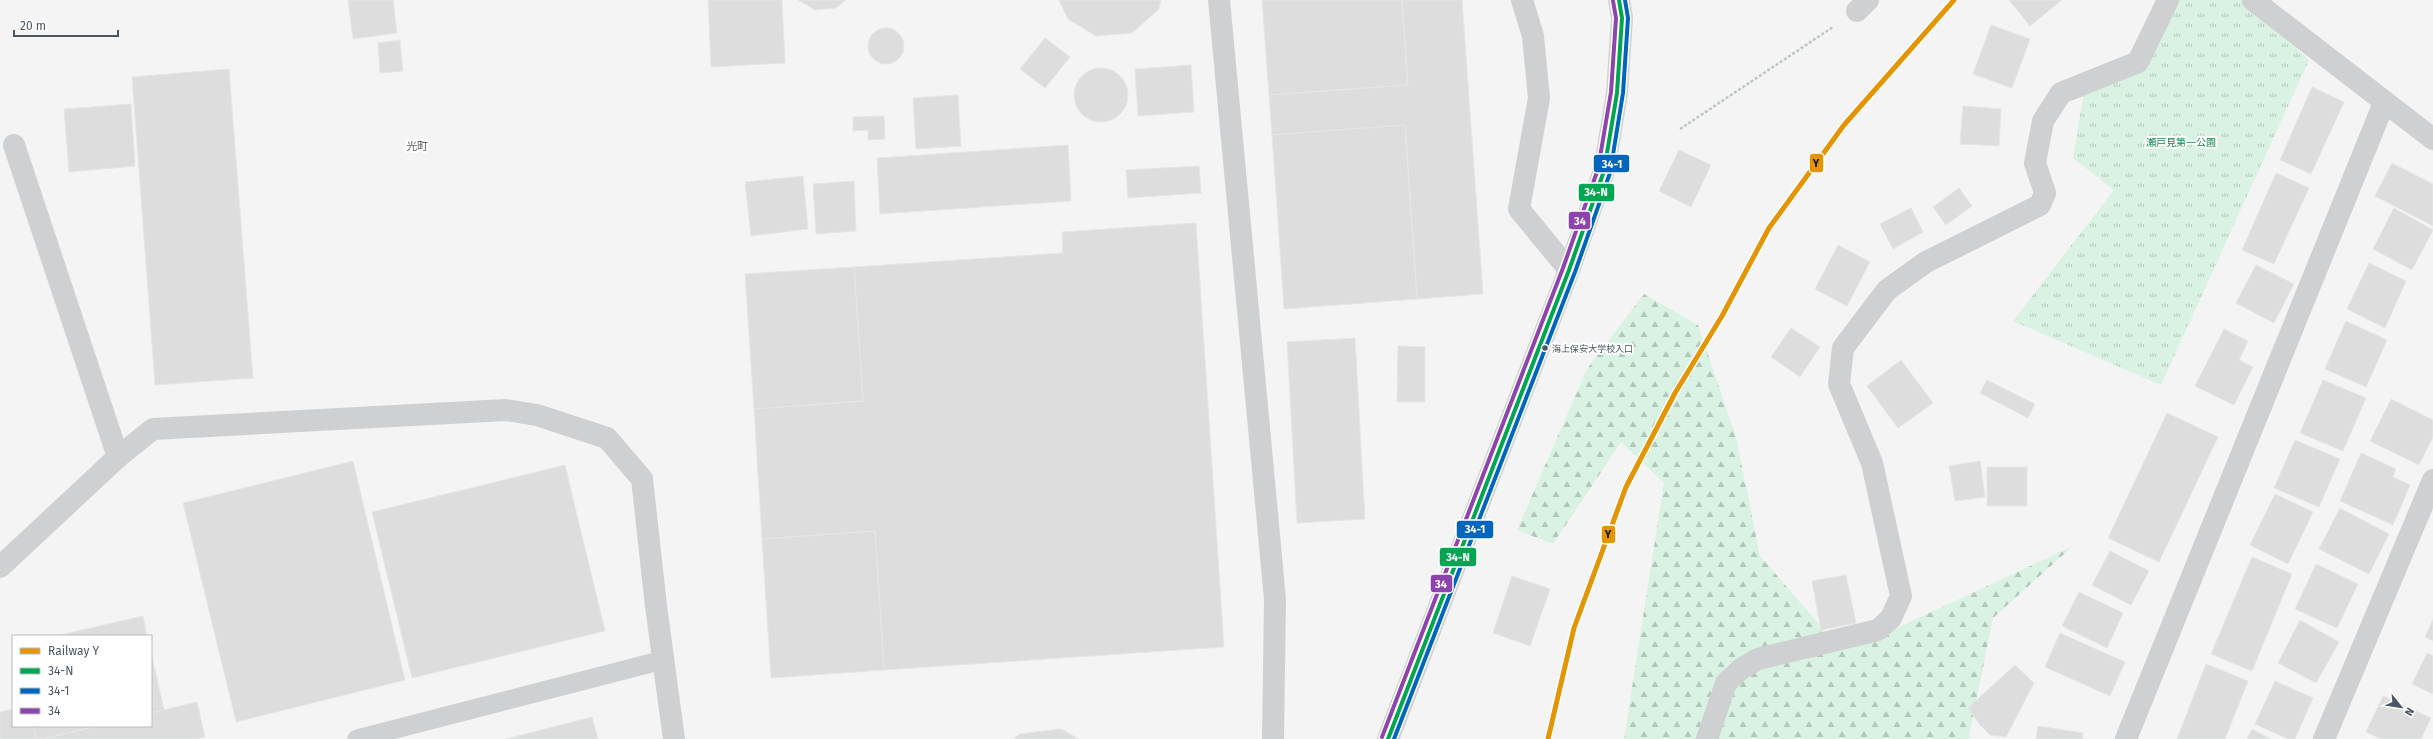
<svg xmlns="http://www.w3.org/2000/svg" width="2433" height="739" viewBox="0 0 2433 739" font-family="'Fira Sans','Noto Sans JP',sans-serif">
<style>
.forest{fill:url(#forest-firs)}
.park{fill:url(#park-tufts)}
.building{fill:#ddddde;stroke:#e5e6e7}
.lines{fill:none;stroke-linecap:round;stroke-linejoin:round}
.path{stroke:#bcc7c4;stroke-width:2.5;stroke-dasharray:3 2;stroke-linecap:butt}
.service{stroke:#ced0d2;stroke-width:19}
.minor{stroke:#ced0d2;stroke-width:22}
.tertiary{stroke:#ced0d2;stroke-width:22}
.bus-1-casing{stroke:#fff;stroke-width:7}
.bus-2-casing{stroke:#fff;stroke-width:7}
.bus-3-casing{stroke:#fff;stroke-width:7}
.bus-1{stroke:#00a651;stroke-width:4}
.bus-2{stroke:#0065bd;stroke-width:4}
.bus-3{stroke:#8e44ad;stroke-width:4}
.rail-1-casing{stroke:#fff;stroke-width:8}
.rail-1{stroke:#e39505;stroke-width:5}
.bus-dot{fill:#4a5661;stroke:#fff;stroke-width:1.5}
.labels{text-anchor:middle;stroke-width:4;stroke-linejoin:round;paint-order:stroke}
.bus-label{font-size:9px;fill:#4a5661;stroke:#fff;text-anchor:start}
.park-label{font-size:10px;fill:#17864f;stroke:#fff}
.neighbourhood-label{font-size:11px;fill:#5f6368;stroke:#fff}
.line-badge{stroke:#fff;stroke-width:1.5}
.badge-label{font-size:11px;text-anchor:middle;font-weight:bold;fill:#fff}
.pale-badge-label{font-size:11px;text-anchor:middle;font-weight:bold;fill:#111}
</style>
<defs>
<pattern id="forest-firs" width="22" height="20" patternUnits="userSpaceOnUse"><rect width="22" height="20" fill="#d9f2e3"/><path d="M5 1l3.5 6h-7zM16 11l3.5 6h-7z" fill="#b2c7bb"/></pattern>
<pattern id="park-tufts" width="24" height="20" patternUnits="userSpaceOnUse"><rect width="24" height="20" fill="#d9f2e3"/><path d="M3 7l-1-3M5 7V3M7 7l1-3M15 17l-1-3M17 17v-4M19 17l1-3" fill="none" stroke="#b2c7bb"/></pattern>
</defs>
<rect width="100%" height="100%" fill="#f4f4f4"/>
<polygon class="forest" points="1644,294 1698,325 1736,437 1760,556 1838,646 1897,628 2073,546 1993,618 1969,737 1971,739 1624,739 1664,483 1621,442 1553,544 1517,530 1587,369"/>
<polygon class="park" points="2176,0 2243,0 2309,60 2161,385 2013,321 2114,190 2073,158 2084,91 2143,68"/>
<g class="building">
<polygon points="348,0 393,0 397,33 353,39"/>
<polygon points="708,0 782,0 785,63 711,67"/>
<polygon points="798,0 846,0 836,8 815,10"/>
<polygon points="1059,0 1161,0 1159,9 1132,33 1096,36 1068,19"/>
<polygon points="1262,0 1402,0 1408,85 1269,95"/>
<polygon points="1402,0 1462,0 1483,294 1417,299 1405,125 1272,135 1269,95 1408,85"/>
<polygon points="2009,0 2062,0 2030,26"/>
<polygon points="1991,25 2030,39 2012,88 1973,74"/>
<circle cx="886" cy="46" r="18"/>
<polygon points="1045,38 1070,57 1045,88 1020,69"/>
<polygon points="400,40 403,71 380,73 378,43"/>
<polygon points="1191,65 1194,112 1138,116 1135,69"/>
<circle cx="1101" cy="95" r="27"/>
<polygon points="229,69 253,378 155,385 132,77"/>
<polygon points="2312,87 2344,102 2311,174 2280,160"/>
<polygon points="958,95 961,146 916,149 913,98"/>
<polygon points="131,104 135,166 69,172 64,109"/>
<polygon points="1963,106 2001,109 1999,146 1960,144"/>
<polygon points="884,116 885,139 868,140 868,130 853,131 853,117"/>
<polygon points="1405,125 1417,299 1284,309 1272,135"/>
<polygon points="1068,145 1071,201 880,214 877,158"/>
<polygon points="1679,150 1711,165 1691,207 1659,191"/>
<polygon points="2392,163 2433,184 2433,226 2375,196"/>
<polygon points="1199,166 1201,193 1128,198 1126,170"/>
<polygon points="2276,173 2309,188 2274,264 2242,250"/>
<polygon points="803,176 808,229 751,236 745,182"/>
<polygon points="854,181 856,231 816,234 813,184"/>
<polygon points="1959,188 1972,206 1946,225 1933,207"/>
<polygon points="1911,208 1923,232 1893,249 1880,224"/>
<polygon points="2394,208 2433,230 2412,270 2373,249"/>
<polygon points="1196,223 1224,647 884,670 875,531 762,539 754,409 863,401 854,267 1063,253 1062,232"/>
<polygon points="1838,245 1870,262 1847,306 1815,289"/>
<polygon points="2369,263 2406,281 2385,328 2347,309"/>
<polygon points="2256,265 2294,284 2274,323 2236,303"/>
<polygon points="854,267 863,401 754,409 745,274"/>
<polygon points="2346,321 2387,340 2366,387 2325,369"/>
<polygon points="1791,328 1820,347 1800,377 1771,357"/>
<polygon points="2224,329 2248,341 2239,360 2253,367 2234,405 2195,386"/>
<polygon points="1355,338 1365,519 1297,523 1287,342"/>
<polygon points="1398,346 1425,347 1425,402 1397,402"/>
<polygon points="1901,360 1933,403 1898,428 1867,386"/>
<polygon points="1987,380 2035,404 2028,418 1980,393"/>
<polygon points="2323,380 2366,398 2343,451 2300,433"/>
<polygon points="2391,399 2433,420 2433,437 2419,465 2370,441"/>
<polygon points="2167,413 2218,437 2159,562 2108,538"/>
<polygon points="2295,440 2340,459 2319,507 2274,488"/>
<polygon points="2361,453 2396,469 2393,477 2410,485 2393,525 2340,501"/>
<polygon points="353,461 405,680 236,722 183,503"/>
<polygon points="1980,461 1985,497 1955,501 1949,466"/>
<polygon points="565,465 605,631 412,678 372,512"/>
<rect x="1987" y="467" width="40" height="39"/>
<polygon points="2275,494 2313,512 2288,564 2250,545"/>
<polygon points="2340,508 2389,534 2369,574 2319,549"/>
<polygon points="875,531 884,670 771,678 762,539"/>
<polygon points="2110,551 2149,571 2131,605 2092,585"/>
<polygon points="2252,557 2292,574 2252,671 2211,654"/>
<polygon points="2316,564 2358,584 2337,628 2295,609"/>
<polygon points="1846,575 1856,623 1821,630 1812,581"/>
<polygon points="1512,576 1550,589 1530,646 1493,633"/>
<polygon points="2079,592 2123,613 2107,648 2062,626"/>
<polygon points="143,616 147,636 56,636"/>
<polygon points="2433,619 2433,641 2425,637"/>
<polygon points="2300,620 2339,642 2316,683 2278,663"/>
<polygon points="2060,633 2125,662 2110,696 2045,667"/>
<polygon points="151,652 164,710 151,713"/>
<polygon points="2427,653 2433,656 2433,694 2412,684"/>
<polygon points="2206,664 2248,681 2225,739 2177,739"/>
<polygon points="2015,665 2034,683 2006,737 1990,735 1980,725 1968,708"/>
<polygon points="2275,681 2313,698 2295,739 2288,739 2255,724"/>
<polygon points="2383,696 2431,718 2421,739 2381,739 2366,732"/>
<polygon points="197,702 205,737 196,739 41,739 97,726 151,726 151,713"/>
<polygon points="13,709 13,726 33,726 36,739 0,739 0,712"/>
<polygon points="592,717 598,739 506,739"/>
<polygon points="33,726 97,726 41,739 36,739"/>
<polygon points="2038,726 2083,733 2082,739 2036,739"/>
<polygon points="1061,729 1079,739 1014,739 1019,734"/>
<polygon points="2252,729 2271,739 2247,739"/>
</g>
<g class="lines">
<polyline class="path" points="1680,129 1833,27"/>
<polyline class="service" points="357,739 663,660"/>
<g class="minor">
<polyline points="1219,0 1275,599 1273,739"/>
<polyline points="1522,0 1533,36 1539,98 1519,209 1569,270"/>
<polyline points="2253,0 2433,139"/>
<polyline points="1857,11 1868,0"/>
<polyline points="1707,739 1726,683 1741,669 1758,659 1878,630 1891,618 1901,596 1872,463 1839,384 1843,348 1887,290 1926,262 2040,205 2045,193 2035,163 2043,121 2061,93 2138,62 2168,0"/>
<polyline points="2126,739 2384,103"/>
<polyline points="2324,739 2433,480"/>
</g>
<g class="tertiary">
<polyline points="14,145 118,457"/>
<polyline points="0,567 118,457 153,429 506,410 537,415 607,438 642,479 656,606 674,739"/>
<polyline points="1388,739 1569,270 1604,171 1617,93 1622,18 1619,0"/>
</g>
<defs>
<polyline id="bus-1" points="1388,739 1569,270 1604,171 1617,93 1622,18 1619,0"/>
<polyline id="bus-2" points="1394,739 1575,272 1610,173 1623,93 1628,18 1625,0"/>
<polyline id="bus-3" points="1382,737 1563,268 1598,169 1611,92 1616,18 1613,1"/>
</defs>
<use href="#bus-1" class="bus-1-casing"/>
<use href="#bus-2" class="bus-2-casing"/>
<use href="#bus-3" class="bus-3-casing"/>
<use href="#bus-1" class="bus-1"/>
<use href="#bus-2" class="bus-2"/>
<use href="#bus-3" class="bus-3"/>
<defs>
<polyline id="rail-1" points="1548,739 1574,628 1626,487 1675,393 1722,316 1769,228 1844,125 1954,0"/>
</defs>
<use href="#rail-1" class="rail-1-casing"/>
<use href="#rail-1" class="rail-1"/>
</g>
<circle class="bus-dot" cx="1545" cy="348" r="3.5"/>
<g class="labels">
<g class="bus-label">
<text x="1552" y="352">海上保安大学校入口</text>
</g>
<g class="park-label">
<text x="2181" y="146">瀬戸見第一公園</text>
</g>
<g class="neighbourhood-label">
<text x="417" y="150">光町</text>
</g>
</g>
<g class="line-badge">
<rect x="1809" y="153" width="15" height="20" rx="4" fill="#e39505"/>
<rect x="1593" y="154" width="37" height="19" rx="4" fill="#0065bd"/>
<rect x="1578" y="183" width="37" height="19" rx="4" fill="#00a651"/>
<rect x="1568" y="211" width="23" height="19" rx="4" fill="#8e44ad"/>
<rect x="1456" y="520" width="38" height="19" rx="4" fill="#0065bd"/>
<rect x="1601" y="525" width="15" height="19" rx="4" fill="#e39505"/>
<rect x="1439" y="547" width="38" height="20" rx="4" fill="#00a651"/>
<rect x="1430" y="574" width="23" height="19" rx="4" fill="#8e44ad"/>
</g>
<g class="badge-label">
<text x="1612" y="168">34-1</text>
<text x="1596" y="196">34-N</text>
<text x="1580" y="225">34</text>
<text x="1475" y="533">34-1</text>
<text x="1458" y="561">34-N</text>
<text x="1441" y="588">34</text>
</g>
<g class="pale-badge-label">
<text x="1816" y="167">Y</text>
<text x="1608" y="538">Y</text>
</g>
<rect x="12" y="635" width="140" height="92" fill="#ffffff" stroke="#b7bbc0"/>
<rect x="20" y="648" width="20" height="6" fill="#e39505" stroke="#b7bbc0"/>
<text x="48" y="655" font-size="12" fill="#4a5661">Railway Y</text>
<rect x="20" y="668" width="20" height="6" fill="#00a651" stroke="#b7bbc0"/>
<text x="48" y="675" font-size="12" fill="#4a5661">34-N</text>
<rect x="20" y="688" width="20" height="6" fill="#0065bd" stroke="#b7bbc0"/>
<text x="48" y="695" font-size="12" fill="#4a5661">34-1</text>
<rect x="20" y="708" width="20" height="6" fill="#8e44ad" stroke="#b7bbc0"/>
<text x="48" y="715" font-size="12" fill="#4a5661">34</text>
<g transform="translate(2401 707) rotate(120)" stroke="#ffffff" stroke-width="3" paint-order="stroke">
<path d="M0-3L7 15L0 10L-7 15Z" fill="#4a5661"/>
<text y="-6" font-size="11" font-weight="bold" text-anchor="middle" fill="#4a5661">N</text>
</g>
<path d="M14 30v6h104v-6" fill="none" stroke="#4a5661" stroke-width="2"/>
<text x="20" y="30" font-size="12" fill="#4a5661" stroke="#ffffff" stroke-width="3" paint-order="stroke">20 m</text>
</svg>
